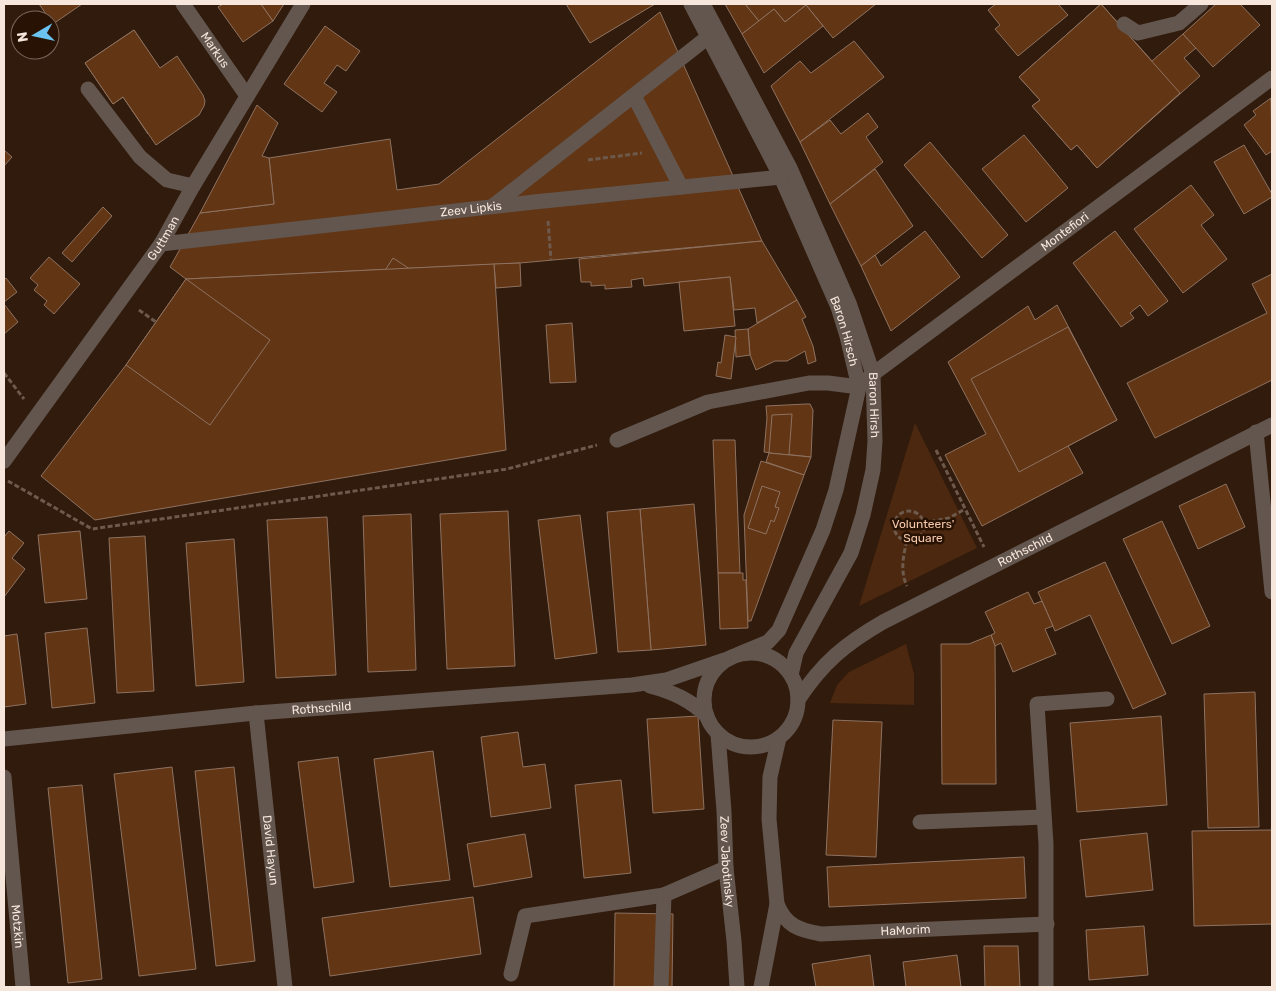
<svg xmlns="http://www.w3.org/2000/svg" width="1276" height="991" viewBox="0 0 1276 991" font-family="Rubik,sans-serif">
<style>
.green{fill:#4b280f}
.building{fill:#623514;stroke:#8e7261}
.lines{fill:none;stroke-linecap:round;stroke-linejoin:round}
.path{stroke:#6e5a4c;stroke-width:3;stroke-dasharray:5 2.5;stroke-linecap:butt}
.minor{stroke:#62564f;stroke-width:15}
.labels{text-anchor:middle;stroke-width:5;stroke-linejoin:round;paint-order:stroke}
.street-label{font-size:12px;fill:#f6e6dc;stroke:#271204}
.park-label{font-size:12px;fill:#f7c9ac;stroke:#271204}
</style>
<rect width="100%" height="100%" fill="#311b0c"/>
<g class="green">
<polygon points="915,423 977,548 859,606"/>
<polygon points="906,644 914,674 914,705 830,703 837,685 849,672"/>
</g>
<g class="building">
<polygon points="39,4 82,4 53,24"/>
<polygon points="223,4 261,4 273,21 243,42 218,7"/>
<polygon points="261,4 284,4 273,21"/>
<polygon points="566,4 655,4 590,43"/>
<polygon points="725,4 745,4 759,21 742,34"/>
<polygon points="745,4 876,4 833,38 806,5 785,22 774,9 759,21"/>
<polygon points="996,4 1058,4 1068,15 1018,56 995,29 1000,25 988,10"/>
<polygon points="1101,4 1152,61 1183,34 1196,48 1184,58 1200,76 1097,168 1077,145 1071,150 1032,106 1040,100 1019,77"/>
<polygon points="1101,4 1180,93 1097,168 1077,145 1071,150 1032,106 1040,100 1019,77"/>
<polygon points="1216,4 1240,4 1260,25 1213,67 1183,34"/>
<polygon points="806,5 823,26 764,73 742,34 774,9 785,22"/>
<polygon points="660,12 762,241 520,263 186,279 170,267 200,213 274,204 269,158 390,139 397,190 439,184"/>
<polygon points="325,26 360,51 346,71 337,65 324,83 337,92 322,112 284,84"/>
<polygon points="134,30 175,91 183,86 199,108 185,118 181,112 148,134 123,97 113,104 85,63"/>
<polygon points="134,30 160,68 177,56 203,95 205,101 204,106 199,115 156,145 123,97 113,104 85,63"/>
<polygon points="854,41 884,77 800,142 771,86 800,61 811,73"/>
<polygon points="1271,98 1272,151 1266,155 1244,125 1256,115 1253,111"/>
<polygon points="257,105 278,123 262,156 269,158 274,204 200,213"/>
<polygon points="868,113 878,127 866,137 883,162 830,204 800,142 830,120 841,134"/>
<polygon points="1024,135 1068,188 1026,222 982,169"/>
<polygon points="930,142 1008,235 982,258 904,165"/>
<polygon points="1244,145 1272,194 1272,197 1244,214 1214,162"/>
<polygon points="4,150 12,157 4,166"/>
<polygon points="875,169 913,226 861,266 830,204"/>
<polygon points="1191,185 1214,215 1201,225 1227,259 1183,293 1134,229"/>
<polygon points="103,207 112,216 72,262 62,253"/>
<polygon points="925,231 960,277 891,331 861,266 875,255 881,266"/>
<polygon points="1115,231 1168,301 1148,316 1140,305 1130,313 1134,318 1121,327 1073,263"/>
<polygon points="762,241 797,300 757,323 755,308 734,310 730,277 644,286 643,278 631,280 632,287 605,289 605,285 591,286 591,282 581,282 579,259"/>
<polygon points="49,257 80,284 54,314 44,305 47,301 34,290 38,285 30,278"/>
<polygon points="393,258 480,315 422,403 336,346"/>
<polygon points="520,263 521,286 496,288 494,264"/>
<polygon points="494,264 506,450 95,520 41,476 126,365 186,279"/>
<polygon points="1272,274 1272,380 1155,438 1127,383 1267,313 1252,284"/>
<polygon points="730,277 735,326 684,331 679,282"/>
<polygon points="6,278 17,292 4,302 4,280"/>
<polygon points="186,279 270,340 210,425 126,365"/>
<polygon points="797,300 806,317 802,319 813,346 816,361 808,364 805,351 787,361 775,361 756,370 750,355 748,329"/>
<polygon points="4,304 18,322 4,334"/>
<polygon points="1057,305 1117,420 1068,446 1083,473 982,526 945,455 986,434 948,362 1028,306 1035,320"/>
<polygon points="572,323 576,382 550,383 546,325"/>
<polygon points="1068,327 1117,420 1019,472 971,379"/>
<polygon points="748,329 750,355 736,357 735,330"/>
<polygon points="725,335 736,337 731,379 716,376 718,362 721,363"/>
<polygon points="806,404 810,404 813,410 811,457 764,452 767,418 766,406"/>
<polygon points="792,414 789,455 769,453 772,415"/>
<polygon points="713,440 735,440 740,573 718,573"/>
<polygon points="769,453 811,457 804,475 766,462"/>
<polygon points="761,461 804,475 751,621 748,621 744,515"/>
<polygon points="1226,484 1245,527 1198,549 1179,506"/>
<polygon points="762,486 780,492 775,507 779,508 774,522 771,520 766,534 748,528"/>
<polygon points="694,504 706,645 651,650 640,509"/>
<polygon points="640,509 651,650 618,652 607,512"/>
<polygon points="508,511 515,666 447,669 440,514"/>
<polygon points="411,514 416,670 368,672 363,516"/>
<polygon points="580,515 597,653 555,659 538,520"/>
<polygon points="327,517 336,675 276,678 267,520"/>
<polygon points="1162,521 1210,626 1172,644 1123,539"/>
<polygon points="9,531 24,543 12,558 25,569 4,597 4,537"/>
<polygon points="80,531 87,599 45,603 38,535"/>
<polygon points="145,536 154,691 117,693 109,538"/>
<polygon points="234,539 244,682 196,686 186,543"/>
<polygon points="1105,562 1166,694 1133,709 1090,615 1055,631 1038,592"/>
<polygon points="718,573 743,573 743,580 746,580 748,628 720,629"/>
<polygon points="1028,592 1034,604 1042,601 1053,626 1045,629 1056,654 1013,672 1001,643 995,646 991,635 995,633 985,612"/>
<polygon points="87,628 95,703 52,708 45,633"/>
<polygon points="17,634 26,704 4,707 4,636"/>
<polygon points="991,635 995,646 996,784 942,784 941,644 969,644"/>
<polygon points="1255,692 1259,827 1208,828 1204,694"/>
<polygon points="698,716 704,809 653,813 647,719"/>
<polygon points="1161,716 1167,805 1077,812 1070,723"/>
<polygon points="833,720 882,722 876,857 826,855"/>
<polygon points="518,732 523,767 545,764 551,808 491,817 481,737"/>
<polygon points="433,751 450,880 390,887 374,759"/>
<polygon points="338,757 354,882 314,888 298,762"/>
<polygon points="172,767 196,969 139,976 114,774"/>
<polygon points="234,767 255,961 216,966 195,771"/>
<polygon points="621,780 631,873 584,878 575,785"/>
<polygon points="82,785 102,979 68,983 48,788"/>
<polygon points="1272,830 1272,924 1194,926 1192,831"/>
<polygon points="1147,833 1153,890 1086,897 1080,840"/>
<polygon points="525,834 532,877 474,887 467,844"/>
<polygon points="1024,857 1026,898 829,907 827,867"/>
<polygon points="473,897 481,954 330,976 322,918"/>
<polygon points="615,913 673,914 672,987 614,987"/>
<polygon points="1144,926 1148,975 1089,980 1086,930"/>
<polygon points="984,946 1018,946 1020,987 985,987"/>
<polygon points="870,955 874,987 816,987 812,964"/>
<polygon points="957,955 961,987 906,987 903,962"/>
</g>
<g class="lines">
<g class="path">
<polyline points="588,160 642,153"/>
<polyline points="548,221 551,260"/>
<polyline points="139,310 156,322"/>
<polyline points="4,373 24,399"/>
<polyline points="936,450 984,547"/>
<polyline points="8,481 92,529 507,469 597,445"/>
<circle cx="909" cy="526" r="15"/>
<polyline points="923,523 949,518 965,509"/>
<path d="M907,541C903,556 900,572 907,586"/>
</g>
<g class="minor">
<path id="s1" d="M183,4L247,96"/>
<path id="s2" d="M691,4L781,177L838,307L847,336L859,387L836,490L823,530L779,630L768,642L739,654"/>
<path id="s3" d="M703,4L790,168L849,303L873,374L875,441L873,470L863,515L851,553L796,653L791,675"/>
<polyline points="1124,24 1138,33 1179,23 1201,4"/>
<polyline points="88,89 140,157 167,180 193,186"/>
<polyline points="634,96 681,187"/>
<polyline points="493,206 708,37"/>
<path id="s4" d="M161,244L534,202L781,177"/>
<path id="s5" d="M866,380L873,374L1272,78"/>
<polyline points="1256,432 1272,592"/>
<polyline points="617,440 708,402 809,383 828,383 859,387"/>
<path id="s6" d="M4,461L161,244L193,186L303,4"/>
<circle cx="751" cy="700" r="47"/>
<path d="M650,686C673,692 690,700 707,716"/>
<path id="s7" d="M798,700C822,663 845,644 883,622L1272,425"/>
<path id="s8" d="M256,713L285,987"/>
<path id="s9" d="M718,734L724,811L726,868L734,941L737,987"/>
<path id="s10" d="M4,739L256,713L632,685L666,680L724,660"/>
<path id="s11" d="M4,777L23,987"/>
<polyline points="920,822 1044,817"/>
<path id="s12" d="M777,904C786,926 799,930 821,934L1047,924"/>
<polyline points="511,974 525,916 664,895"/>
<polyline points="661,987 664,895 726,868"/>
<polyline points="761,987 777,904 769,819 770,777 779,738"/>
<polyline points="1046,987 1046,844 1037,704 1107,699"/>
</g>
</g>
<g class="labels">
<g class="street-label">
<text dy="4" stroke="none"><textPath href="#s1" startOffset="56">Markus</textPath></text>
<text dy="4" stroke="none"><textPath href="#s4" startOffset="312">Zeev Lipkis</textPath></text>
<text dy="4" stroke="none"><textPath href="#s5" startOffset="248">Montefiori</textPath></text>
<text dy="4" stroke="none"><textPath href="#s6" startOffset="274">Guttman</textPath></text>
<text dy="4" stroke="none"><textPath href="#s2" startOffset="362">Baron Hirsch</textPath></text>
<text dy="4" stroke="none"><textPath href="#s3" startOffset="439">Baron Hirsh</textPath></text>
<text dy="4" stroke="none"><textPath href="#s7" startOffset="276">Rothschild</textPath></text>
<text dy="4" stroke="none"><textPath href="#s10" startOffset="319">Rothschild</textPath></text>
<text dy="4" stroke="none"><textPath href="#s8" startOffset="138">David Hayun</textPath></text>
<text dy="4" stroke="none"><textPath href="#s9" startOffset="128">Zeev Jabotinsky</textPath></text>
<text dy="4" stroke="none"><textPath href="#s11" startOffset="150">Motzkin</textPath></text>
<text dy="4" stroke="none"><textPath href="#s12" startOffset="141">HaMorim</textPath></text>
</g>
<g class="park-label">
<text x="923" y="528">Volunteers'<tspan x="923" dy="14">Square</tspan></text>
</g>
</g>
<rect width="1276" height="991" fill="none" stroke="#f6e6dc" stroke-width="10"/>
<g transform="translate(35 35) rotate(261)"><circle r="24" fill="#271204" stroke="#7a675a"/>
<path d="M0-4L9 19L0 12L-9 19Z" fill="#6bc3f2"/>
<text y="-8" font-size="14" font-weight="bold" text-anchor="middle" fill="#f6e6dc">N</text>
</g>
</svg>
